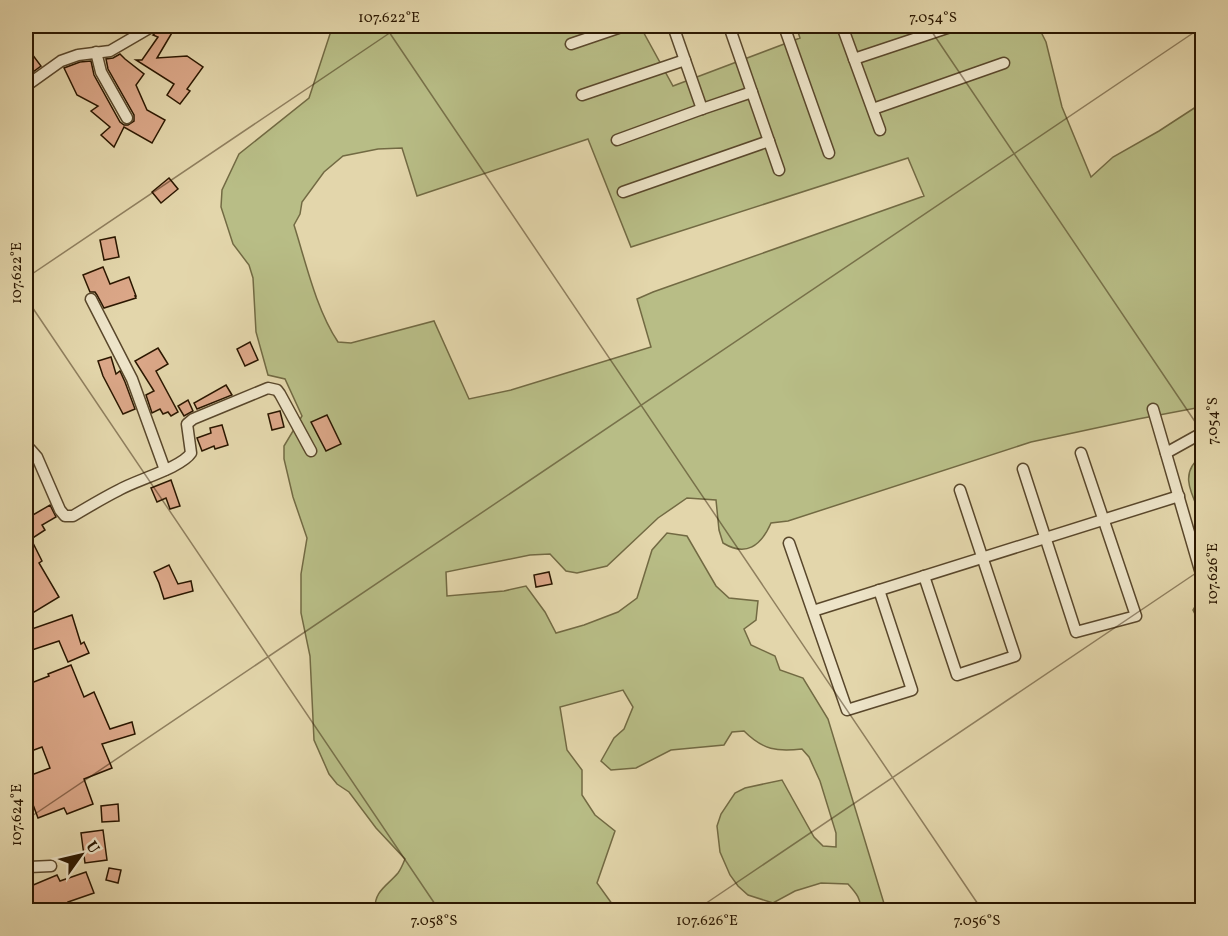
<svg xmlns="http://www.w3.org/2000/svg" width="1228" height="936" viewBox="0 0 1228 936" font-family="Vollkorn,serif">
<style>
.green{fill:#b8bd86;stroke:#726a43;stroke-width:1.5;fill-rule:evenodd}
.building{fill:#dba788;stroke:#2b1700;stroke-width:1.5}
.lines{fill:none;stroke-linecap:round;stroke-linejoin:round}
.street-casing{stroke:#59472b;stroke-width:13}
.street{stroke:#ede4c8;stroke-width:10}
.ticks{fill:none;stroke:#2b1700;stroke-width:1.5;stroke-opacity:0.45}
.neatline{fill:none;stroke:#2b1700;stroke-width:2}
.ticks-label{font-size:15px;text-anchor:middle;fill:#2b1700}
</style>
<rect width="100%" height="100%" fill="#e3d6ab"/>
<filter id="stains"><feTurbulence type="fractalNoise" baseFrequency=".00333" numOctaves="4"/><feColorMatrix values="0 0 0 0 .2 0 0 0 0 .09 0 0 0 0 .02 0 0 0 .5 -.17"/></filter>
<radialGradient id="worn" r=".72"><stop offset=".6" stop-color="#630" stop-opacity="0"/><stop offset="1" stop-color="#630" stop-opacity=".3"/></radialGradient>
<g class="green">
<path d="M335,26H640L673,86L800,38L796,26H1038L1046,42L1062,107L1091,177L1113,157L1159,131L1202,103V411L1196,408L1138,419L1031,442L788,521L771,523C761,546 746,557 723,543L719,530L716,500L687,498L658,518L607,566L577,573L566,571L550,554L530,555L446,572L447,596L504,591L526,586L545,612L556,633L584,625L618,612L637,598L652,550L667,533L687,536L716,586L729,598L758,601L756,620L744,629L751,645L775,656L780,670L803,678L828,719L886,910H860C862,899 855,892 848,884L821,883L795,891L773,903L748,895L738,886L730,875L720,852L717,826L721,814L735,793L745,788L782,780L814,837L823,846L836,847V833L820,781L809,757L802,749C777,752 763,750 744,731L732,732L724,745L671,750L636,768L611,770L601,761L614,738L624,729L633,707L623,690L560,707L567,750L582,770V795L595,815L615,831L597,883L615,908L616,910H375C374,891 387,886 398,873C401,869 403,864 405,859L376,828L349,792L337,784L329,774L314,740L310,656L301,613V574L307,538L293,497L284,459V446L302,416L285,379L268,375L256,332L253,278L249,265L233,244L221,207L222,190L239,154L309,98L330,34ZM588,139L631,247L908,158L924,196L653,292L637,299L651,347L511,390L469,399L434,321L351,343L338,342C316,309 306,263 294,225L300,214L302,202L324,172L343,156L378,149L402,148L417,196Z"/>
<path d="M1202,456V518C1193,496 1177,473 1202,456Z"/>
<polygon points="1202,595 1202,628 1193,610"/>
</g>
<g class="building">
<polygon points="160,26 176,26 157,58 187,56 203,67 187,89 190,91 180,104 167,95 174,84 136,60 142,60 158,37 153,35 159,30"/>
<polygon points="26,46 41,66 26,77"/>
<polygon points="120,54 125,59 144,74 136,85 147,110 165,120 152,143 124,127 114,147 101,135 110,127 91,111 98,106 77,95 64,68 80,62 91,61 94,75 120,122 124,125 128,125 134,121 134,115 108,69 106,59 113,58"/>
<polygon points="169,178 178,189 161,203 152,192"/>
<polygon points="115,237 119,257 104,260 100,240"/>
<polygon points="103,267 110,284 129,277 136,296 135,296 136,298 104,308 97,295 95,292 90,292 83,275"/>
<polygon points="250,342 258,360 245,366 237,349"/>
<polygon points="158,348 168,364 156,371 178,412 171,416 168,412 163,414 160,409 152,413 146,395 154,391 135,361"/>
<polygon points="111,357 116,374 120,371 125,382 135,409 123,414 103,376 98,361"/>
<polygon points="226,385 232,395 197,409 194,403"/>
<polygon points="188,400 193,411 184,416 178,406"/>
<polygon points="280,411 284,427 272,430 268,414"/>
<polygon points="327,415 341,444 326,451 311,422"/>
<polygon points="222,425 228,445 215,449 214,446 202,451 197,438 211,433 210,428"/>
<polygon points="171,480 180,506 170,509 166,498 157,502 151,488"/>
<polygon points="50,505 56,517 42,525 45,530 31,539 42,561 39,563 59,597 26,617 26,519"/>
<polygon points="169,565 178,584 191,581 193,591 164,599 159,583 154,572"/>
<polygon points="549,572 552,584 536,587 534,575"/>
<polygon points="72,615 81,644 84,642 89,653 68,662 59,641 26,652 26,631"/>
<polygon points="71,665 84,697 94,692 110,729 132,722 135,734 102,744 112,768 84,779 93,804 67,814 64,808 38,818 29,794 26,796 26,777 50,768 42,747 26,753 26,685 49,676 48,674"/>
<polygon points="118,804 119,821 102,822 101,806"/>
<polygon points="103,830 107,860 85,863 81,833"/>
<polygon points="109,868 121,870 118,883 106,880"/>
<polygon points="86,872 94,893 68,902 71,910 26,910 26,888 57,875 60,881"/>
</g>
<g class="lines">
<defs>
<g id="street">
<polyline points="673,26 702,109"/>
<polyline points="729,26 779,170"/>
<polyline points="784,26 829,153"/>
<polyline points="842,26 880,130"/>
<polyline points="571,44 624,26"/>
<polyline points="96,52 101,72 127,118"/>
<polyline points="854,59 953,26"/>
<polyline points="26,86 61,61 78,55 110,51 153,26"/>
<polyline points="582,95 685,60"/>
<polyline points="873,109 1004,63"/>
<polyline points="617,140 702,109 752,92"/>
<polyline points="623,192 769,141"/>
<polyline points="91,299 132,379 165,470"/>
<polyline points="1153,409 1202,577"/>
<path d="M26,448L30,449L37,457L60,510L65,516H73C88,507 103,498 119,490C136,480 181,468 191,453L187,424L193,419L268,388L277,390L280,394L311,451"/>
<polyline points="1166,453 1202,433"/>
<polyline points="1023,469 1076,632 1136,616 1081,453"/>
<polyline points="789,543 847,710 912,690 879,590"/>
<polyline points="924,576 957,675 1015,656 960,490"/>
<polyline points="813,611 1179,496"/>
<polyline points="26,869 29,867 51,866"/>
</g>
</defs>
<use href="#street" class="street-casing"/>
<use href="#street" class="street"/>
</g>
<path class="ticks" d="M385,26L982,910M928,26L1202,432M26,278L400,26M26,298L439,910M26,820L1202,27M696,910L1202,569"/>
<rect width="1228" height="936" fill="none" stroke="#e3d6ab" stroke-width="66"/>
<g transform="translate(81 855) rotate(56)" stroke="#ede4c8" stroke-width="4.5" paint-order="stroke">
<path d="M0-4.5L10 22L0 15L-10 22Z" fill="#2b1700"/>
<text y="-9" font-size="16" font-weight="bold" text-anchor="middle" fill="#2b1700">U</text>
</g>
<rect x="33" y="33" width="1162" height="870" class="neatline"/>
<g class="ticks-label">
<text x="389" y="22">107.622°E</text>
<text x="933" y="22">7.054°S</text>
<text transform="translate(16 273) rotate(-90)" y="5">107.622°E</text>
<text transform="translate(1212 421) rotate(-90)" y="5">7.054°S</text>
<text transform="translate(1212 574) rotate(-90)" y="5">107.626°E</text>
<text transform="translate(16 815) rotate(-90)" y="5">107.624°E</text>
<text x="434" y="925">7.058°S</text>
<text x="707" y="925">107.626°E</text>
<text x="977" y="925">7.056°S</text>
</g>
<rect width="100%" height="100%" filter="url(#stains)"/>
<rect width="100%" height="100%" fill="url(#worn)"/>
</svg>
